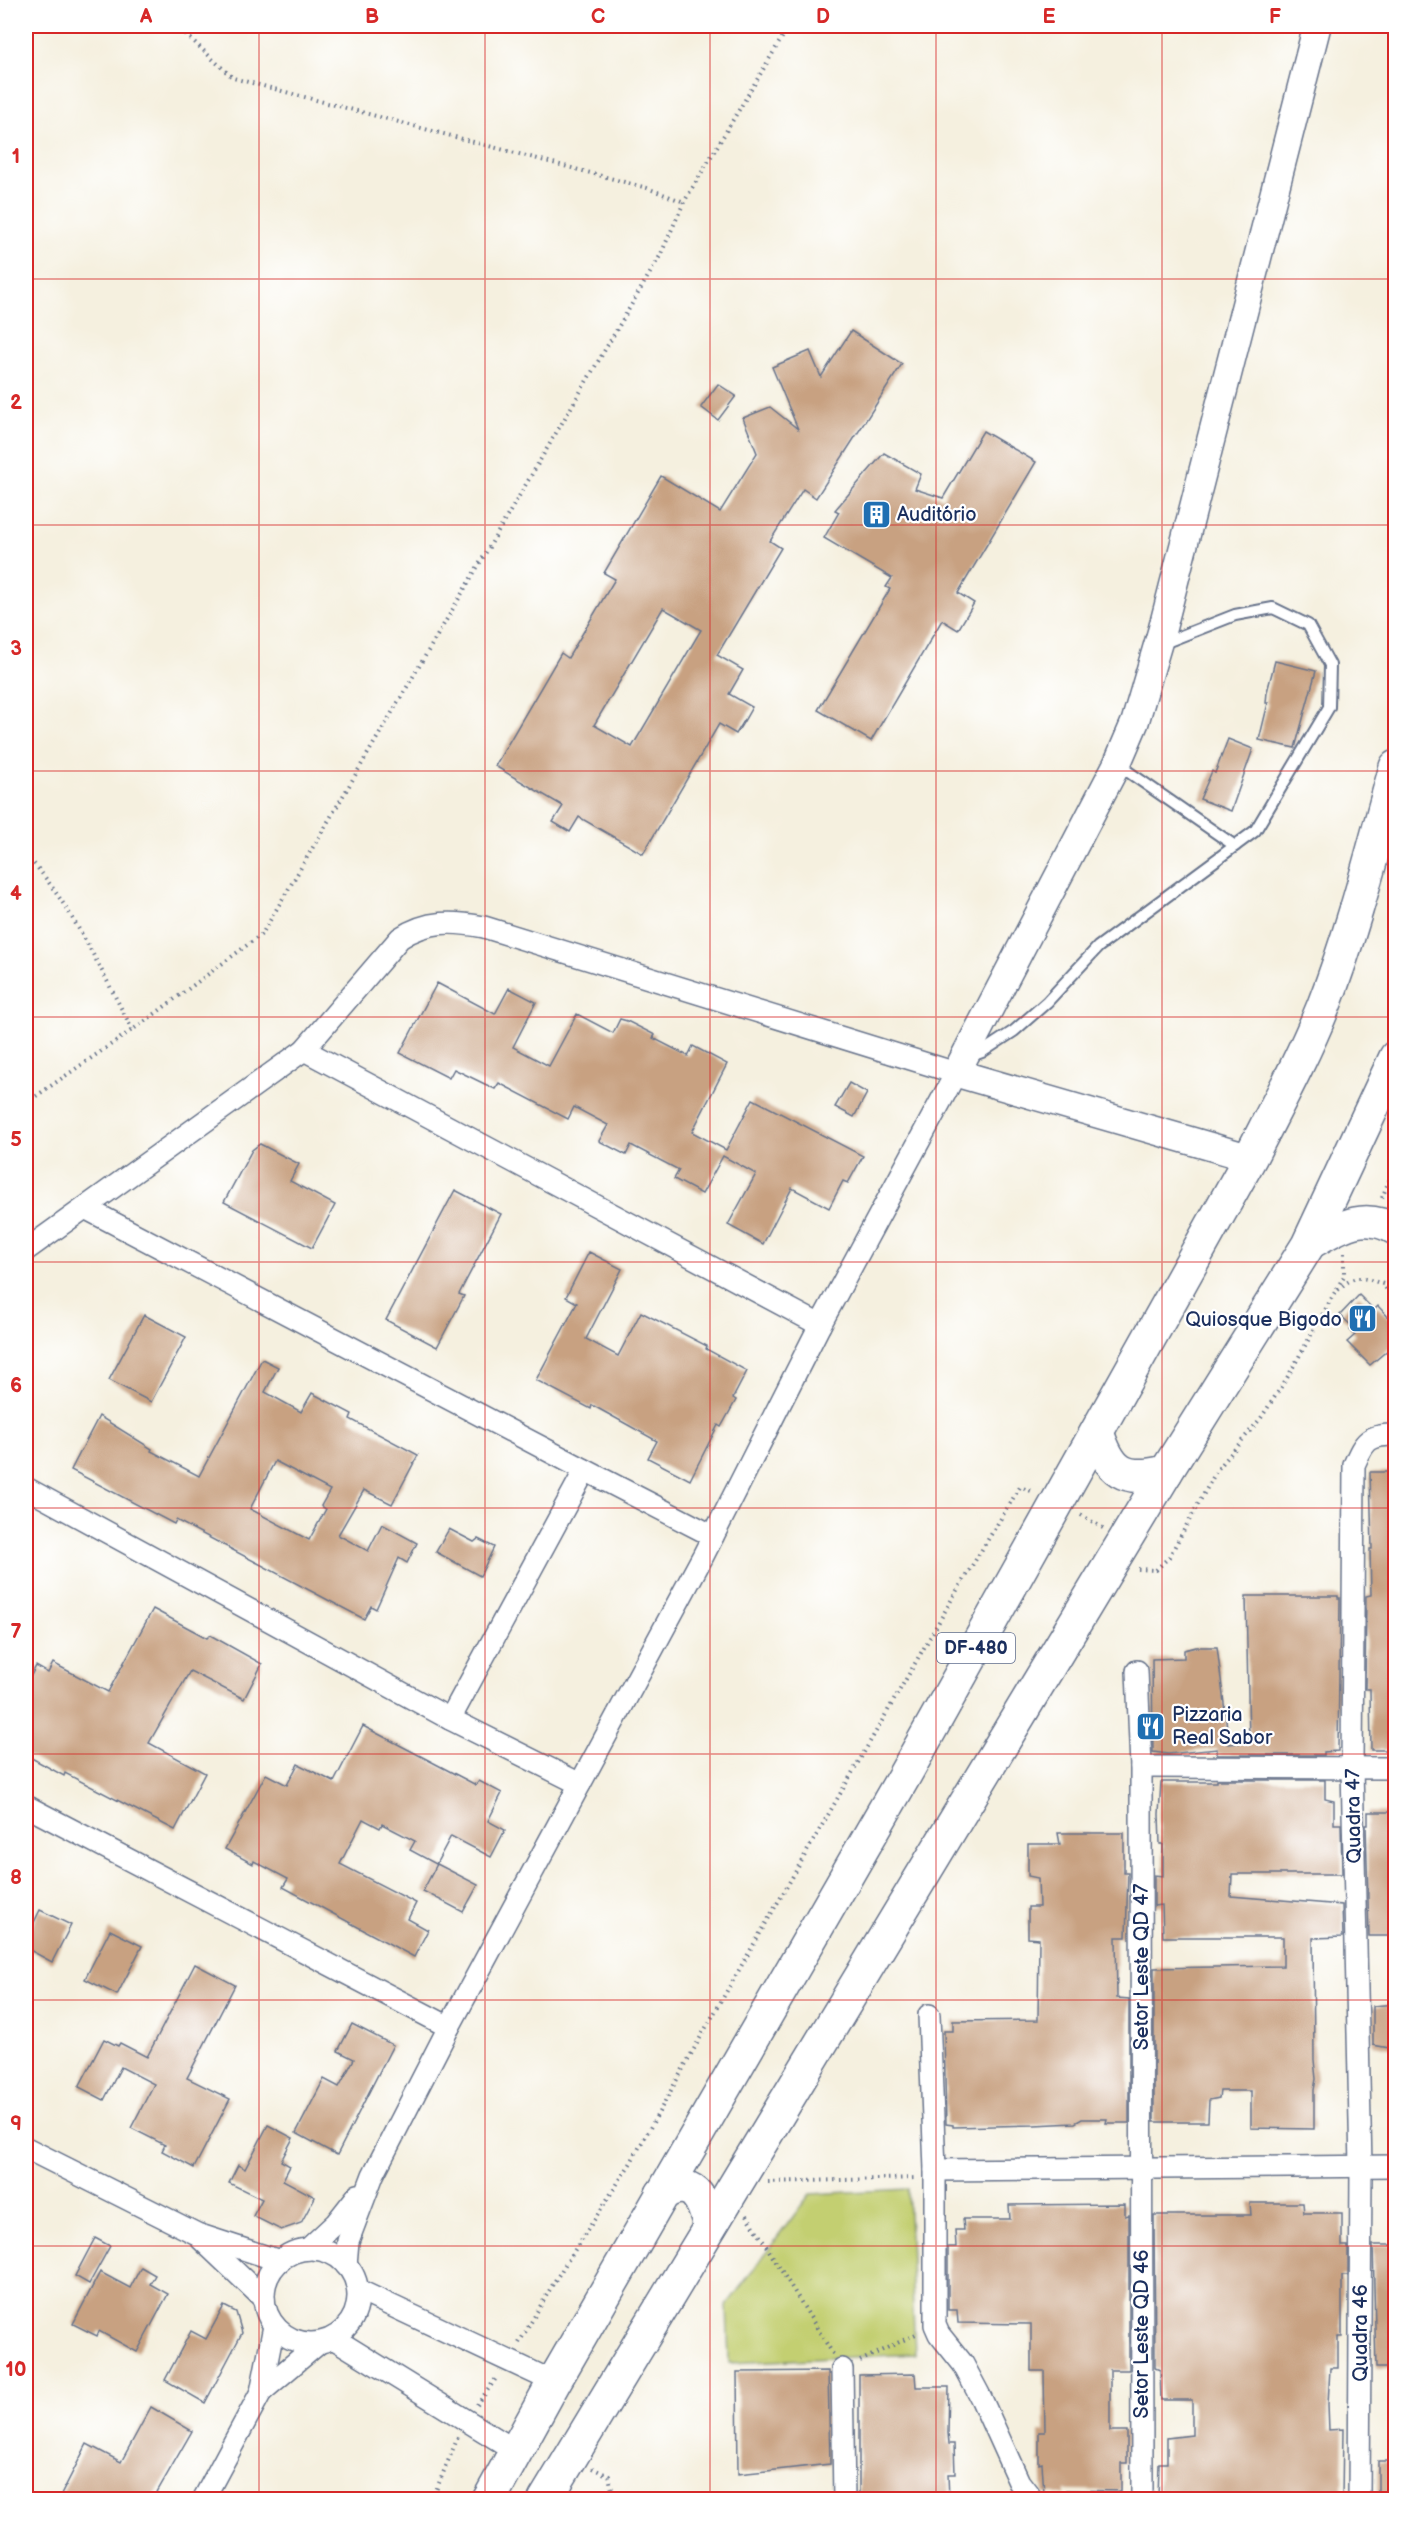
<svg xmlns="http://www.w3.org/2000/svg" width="1421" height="2525" viewBox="0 0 1421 2525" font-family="'Balsamiq Sans',sans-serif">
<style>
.green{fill:#c3cf71;stroke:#6f7f68;stroke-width:1.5}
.building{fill:#c8a181;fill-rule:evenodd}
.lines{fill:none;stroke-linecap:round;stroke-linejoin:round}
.service-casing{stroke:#67738b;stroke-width:14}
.minor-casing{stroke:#67738b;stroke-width:24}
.tertiary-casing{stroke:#67738b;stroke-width:30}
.secondary-casing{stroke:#67738b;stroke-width:33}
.primary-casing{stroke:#67738b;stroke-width:36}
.path{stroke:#67738b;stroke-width:4;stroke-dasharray:1.5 4.5;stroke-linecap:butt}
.service{stroke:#fff;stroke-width:10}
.minor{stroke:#fff;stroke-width:21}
.tertiary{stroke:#fff;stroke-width:27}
.secondary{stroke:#fff;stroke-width:30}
.primary{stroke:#fff;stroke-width:33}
.grid{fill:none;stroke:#d62828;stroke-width:1.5;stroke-opacity:0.55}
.labels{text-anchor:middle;stroke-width:4.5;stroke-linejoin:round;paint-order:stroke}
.shield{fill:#fff;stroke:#5f6d8e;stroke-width:1.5}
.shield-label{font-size:18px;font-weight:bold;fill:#1b2f5e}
.poi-label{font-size:20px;fill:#1b2f5e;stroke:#fff;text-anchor:start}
.street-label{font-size:20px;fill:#1b2f5e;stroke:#fff}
.neatline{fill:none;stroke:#d62828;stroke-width:2}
.grid-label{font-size:20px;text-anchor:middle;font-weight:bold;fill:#d62828}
</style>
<rect width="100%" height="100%" fill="#fff"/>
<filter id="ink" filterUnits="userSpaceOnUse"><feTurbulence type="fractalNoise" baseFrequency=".0167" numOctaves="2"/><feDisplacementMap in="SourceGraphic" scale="12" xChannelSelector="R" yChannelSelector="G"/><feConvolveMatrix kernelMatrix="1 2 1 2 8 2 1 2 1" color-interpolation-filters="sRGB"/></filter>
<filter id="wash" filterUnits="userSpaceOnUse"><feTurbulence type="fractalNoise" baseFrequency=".008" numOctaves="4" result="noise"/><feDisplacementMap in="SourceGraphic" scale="24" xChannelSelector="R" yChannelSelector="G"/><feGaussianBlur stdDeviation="1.35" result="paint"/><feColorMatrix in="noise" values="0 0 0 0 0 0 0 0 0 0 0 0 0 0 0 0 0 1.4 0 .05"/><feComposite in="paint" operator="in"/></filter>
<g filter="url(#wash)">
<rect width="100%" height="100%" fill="#f5f0df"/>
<polygon class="green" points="908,2189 915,2354 729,2363 727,2305 810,2194"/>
<g id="blocks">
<g class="building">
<path d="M851,331L902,364L816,498L803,489L770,541L781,548L717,655L743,670L729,694L752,707L744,721L736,734L719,724L643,854L579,817L570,832L553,822L563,806L495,766L561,653L568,658L615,579L604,573L661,476L720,512L757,453L743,418L770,407L798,429L772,367L810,351L821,377ZM663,608L701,630L632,747L594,725Z"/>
<polygon points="718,384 736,396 718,420 701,407"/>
<polygon points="983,431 1036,462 958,593 974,603 958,630 942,620 871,741 818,710 890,589 886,587 892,578 824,538 839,512 835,510 884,453 921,474 915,489 943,498"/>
<polygon points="1275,661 1316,671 1295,748 1259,740 1268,703 1266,703 1267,692"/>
<polygon points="1228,739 1253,749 1231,811 1200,799 1212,771 1215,773"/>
<polygon points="437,983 495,1014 509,988 536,1002 513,1047 549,1066 577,1014 613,1033 620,1019 627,1021 655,1035 653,1038 688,1056 693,1046 727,1064 692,1132 726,1150 753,1099 863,1156 848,1183 843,1181 829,1208 792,1188 763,1244 728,1225 756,1174 723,1156 702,1194 674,1179 679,1170 631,1145 626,1155 599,1141 608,1125 574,1107 568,1119 499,1083 495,1089 454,1069 449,1078 400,1053"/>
<polygon points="849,1083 867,1093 854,1117 835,1107"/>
<polygon points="260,1144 299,1164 290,1181 335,1205 312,1248 224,1202 252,1150"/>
<polygon points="455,1190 501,1214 459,1294 464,1296 437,1347 386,1320"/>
<polygon points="589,1252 622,1269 586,1339 618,1356 641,1312 707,1346 706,1349 747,1371 733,1398 736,1400 721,1427 718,1425 690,1480 648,1458 657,1441 592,1405 591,1409 536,1380 577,1303 566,1297"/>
<polygon points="1359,1295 1374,1310 1378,1306 1395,1324 1395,1344 1370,1365 1347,1342 1355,1335 1350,1330 1353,1327 1340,1315"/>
<polygon points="144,1315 186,1337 151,1402 109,1380"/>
<path d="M262,1359L278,1367L265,1392L301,1412L312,1393L352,1414L350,1419L418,1455L392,1504L364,1490L338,1535L368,1551L382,1524L417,1543L407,1563L399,1558L376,1609L371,1606L364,1619L176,1520L174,1524L71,1470L99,1416L152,1449L151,1451L199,1476ZM275,1461L330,1490L321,1506L326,1509L309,1540L250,1509Z"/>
<polygon points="1370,1472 1393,1472 1393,1475 1395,1475 1395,1746 1392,1746 1392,1750 1371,1750 1370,1689 1365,1689 1366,1596 1371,1595 1370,1549 1372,1549"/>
<polygon points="449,1529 474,1542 478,1539 494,1547 480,1576 436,1552"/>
<polygon points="1246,1596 1338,1596 1338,1598 1340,1598 1338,1751 1324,1752 1324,1755 1217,1755 1217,1749 1168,1754 1153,1752 1152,1659 1184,1658 1184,1650 1196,1647 1217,1647 1229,1744 1249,1742"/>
<polygon points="153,1609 207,1638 210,1635 262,1664 244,1699 190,1671 149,1743 205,1773 175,1830 65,1773 64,1776 26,1755 26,1685 36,1666 48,1673 53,1663 108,1692"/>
<polygon points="363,1726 476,1785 479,1781 502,1793 488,1821 505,1830 491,1857 451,1836 436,1864 410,1850 415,1841 382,1824 380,1828 363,1819 340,1864 416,1903 408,1919 428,1930 414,1957 283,1887 288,1879 254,1861 253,1864 225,1849 266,1774 287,1785 298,1764 334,1782"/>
<polygon points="1217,1780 1325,1780 1325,1799 1334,1801 1334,1824 1341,1824 1342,1874 1232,1874 1231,1896 1342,1905 1343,1937 1313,1938 1314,2060 1316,2079 1314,2090 1314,2129 1251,2128 1251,2091 1220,2091 1219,2098 1209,2100 1208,2122 1154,2122 1154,1968 1283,1966 1283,1937 1163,1937 1162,1905 1154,1906 1154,1875 1163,1876 1163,1844 1160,1844 1159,1814 1161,1782 1217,1782"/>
<polygon points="1368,1812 1395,1812 1395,1936 1369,1936 1366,1825 1368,1825"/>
<polygon points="1058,1833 1124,1833 1124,1873 1128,1873 1126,1937 1116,1937 1117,1998 1129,1999 1129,2123 1106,2123 1107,2119 1082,2119 1075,2123 1034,2125 953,2127 953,2125 946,2124 944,2031 953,2031 953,2021 1038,2020 1039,1939 1028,1938 1028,1907 1039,1907 1038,1878 1028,1876 1028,1844 1060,1844"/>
<polygon points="437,1864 478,1885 463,1912 423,1891"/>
<polygon points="40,1910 71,1925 52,1962 26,1948 26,1939"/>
<polygon points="110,1930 142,1946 117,1995 85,1979"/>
<polygon points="195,1964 235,1985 187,2078 230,2099 194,2168 162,2151 165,2145 131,2128 154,2084 121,2067 104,2100 79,2087 104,2039 118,2046 120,2043 147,2057"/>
<polygon points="1395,2004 1395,2049 1373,2045 1373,2006"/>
<polygon points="352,2024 393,2045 337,2155 296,2133 324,2079 339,2087 354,2059 338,2051"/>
<polygon points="268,2125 293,2138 281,2161 290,2166 283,2180 315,2197 301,2223 281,2230 253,2216 262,2199 229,2183 238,2165 245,2169"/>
<polygon points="1250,2203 1303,2203 1304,2213 1342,2213 1342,2246 1348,2246 1348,2276 1342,2276 1342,2337 1338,2337 1338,2368 1330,2368 1328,2404 1329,2430 1343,2429 1342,2499 1158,2499 1159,2463 1167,2463 1167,2438 1192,2435 1192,2400 1161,2400 1160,2370 1155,2368 1154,2215 1251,2215"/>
<polygon points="1125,2204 1125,2216 1129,2215 1129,2370 1110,2370 1110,2431 1127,2431 1127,2463 1121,2463 1121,2491 1066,2490 1066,2494 1044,2494 1042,2463 1039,2464 1039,2432 1045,2432 1044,2371 1031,2371 1031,2324 958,2323 957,2310 948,2310 948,2247 956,2247 955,2230 964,2230 963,2219 1010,2219 1009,2205"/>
<polygon points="95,2238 110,2246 89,2284 75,2276"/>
<polygon points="1373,2245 1395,2245 1395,2368 1376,2368"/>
<polygon points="141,2267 155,2275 150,2284 168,2294 137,2352 99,2331 97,2336 73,2324 100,2272 130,2288"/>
<polygon points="224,2306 236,2312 242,2333 205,2403 165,2380 191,2331 206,2339"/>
<polygon points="828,2371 830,2464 738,2474 737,2372"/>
<polygon points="915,2374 916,2387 949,2387 948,2433 949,2444 954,2444 955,2474 948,2474 949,2499 859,2499 859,2375"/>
<polygon points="151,2407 192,2431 153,2499 59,2499 87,2444 121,2462"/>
<rect x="1378" y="2461" width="17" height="38"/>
</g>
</g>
</g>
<g filter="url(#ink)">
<use href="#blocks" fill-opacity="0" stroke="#67738b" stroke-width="1.5"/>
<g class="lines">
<defs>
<g id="service">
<polyline points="1117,764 1235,846"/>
<polyline points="971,1056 982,1052 1014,1031 1047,1002 1098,947 1255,831 1329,707 1330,665 1308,625 1273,608 1235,615 1161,644"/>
</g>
<g id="minor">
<polyline points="304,1050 820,1325"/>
<polyline points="85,1208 585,1470 450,1719"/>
<path d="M26,1250L304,1050L400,938C427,920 453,921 484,927L956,1073L820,1325L703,1556L449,2027L373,2175L348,2241L346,2265"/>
<polyline points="585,1470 713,1536"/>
<polyline points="26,1488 450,1719 580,1784"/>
<polyline points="1137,1671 1141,1767 1142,2500"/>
<polyline points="1141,1767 1396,1768"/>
<polyline points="26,1806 449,2027"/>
<polyline points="929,2015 935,2170 1396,2166"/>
<polyline points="26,2148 197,2234 280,2261"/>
<polyline points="935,2170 935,2325 939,2334 963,2364 981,2398 1019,2482 1033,2500"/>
<polyline points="201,2239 264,2299"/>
<polyline points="308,2249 336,2223 358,2195"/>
<circle cx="311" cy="2296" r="47"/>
<polyline points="358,2290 554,2382"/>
<polyline points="333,2338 516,2451"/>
<polyline points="842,2369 844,2500"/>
<polyline points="261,2392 319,2343"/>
<polyline points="203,2500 261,2392 274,2326"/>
<path d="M1359,2500L1361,2166L1352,1768L1354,1465C1365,1440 1368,1435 1396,1435"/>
</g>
<polyline id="tertiary" points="1250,1158 956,1073 1117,764 1135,722 1162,630 1317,26"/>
<path id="secondary" d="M1308,1245C1339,1228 1362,1210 1396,1230"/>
<g id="primary">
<path d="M1097,1432C1110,1472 1123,1482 1166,1472"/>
<path d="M662,2194C693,2175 703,2199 710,2226"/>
<path d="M489,2500L554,2382L903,1778L1250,1158C1276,1107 1303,1057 1324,1005C1354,928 1374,846 1396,767"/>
<polyline points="545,2500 1166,1472 1308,1245 1396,1057"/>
</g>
</defs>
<use href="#service" class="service-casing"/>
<use href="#minor" class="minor-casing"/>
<use href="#tertiary" class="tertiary-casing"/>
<use href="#secondary" class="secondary-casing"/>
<use href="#primary" class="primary-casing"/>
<g class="path">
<polyline points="177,26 233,78 647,188 684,202"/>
<path d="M26,855C68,899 103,974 132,1029"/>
<polyline points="26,1103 148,1019 262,934 660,256 684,202 789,26"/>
<polyline points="1382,1198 1396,1163"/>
<path d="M1338,1290C1356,1273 1361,1277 1383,1284L1396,1304"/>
<polyline points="1081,1515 1103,1528"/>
<polyline points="1138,1569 1156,1570 1169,1557 1217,1470 1261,1418 1287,1378 1344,1276 1344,1253"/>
<polyline points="768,2182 917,2178"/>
<polyline points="747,2215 833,2354"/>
<polyline points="519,2343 556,2279 630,2164 704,2031 956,1592 1020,1487 1034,1492"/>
<polyline points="860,2361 918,2333"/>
<polyline points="477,2405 497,2377"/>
<polyline points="592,2468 609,2476 614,2500"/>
<polyline points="432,2500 458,2437"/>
</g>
<use href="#service" class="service"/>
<use href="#minor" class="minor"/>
<use href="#tertiary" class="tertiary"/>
<use href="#secondary" class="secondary"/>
<use href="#primary" class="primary"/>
</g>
</g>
<path class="grid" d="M259,26V2500M485,26V2500M710,26V2500M936,26V2500M1162,26V2500M26,279H1396M26,525H1396M26,771H1396M26,1017H1396M26,1262H1396M26,1508H1396M26,1754H1396M26,2000H1396M26,2246H1396"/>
<defs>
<symbol id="building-square" viewBox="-11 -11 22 22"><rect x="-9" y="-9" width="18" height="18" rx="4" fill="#1f6fb2" stroke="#fff"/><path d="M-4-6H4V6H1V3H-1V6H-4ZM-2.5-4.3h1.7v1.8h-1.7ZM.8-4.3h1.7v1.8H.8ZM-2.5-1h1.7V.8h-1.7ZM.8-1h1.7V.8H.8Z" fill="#fff"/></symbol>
<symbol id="restaurant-square" viewBox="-11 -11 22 22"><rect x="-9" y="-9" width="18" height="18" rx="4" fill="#1f6fb2" stroke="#fff"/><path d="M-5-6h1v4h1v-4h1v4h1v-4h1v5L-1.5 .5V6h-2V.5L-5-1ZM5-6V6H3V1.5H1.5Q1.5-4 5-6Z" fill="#fff"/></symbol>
</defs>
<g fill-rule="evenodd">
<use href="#building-square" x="860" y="498" width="33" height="33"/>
<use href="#restaurant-square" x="1346" y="1302" width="33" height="33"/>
<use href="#restaurant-square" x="1134" y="1710" width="33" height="33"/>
</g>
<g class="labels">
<rect class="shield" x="937" y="1633" width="78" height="30" rx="4.5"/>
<g class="shield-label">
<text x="976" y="1654">DF-480</text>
</g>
<g class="poi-label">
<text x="897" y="521">Auditório</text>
<text x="1342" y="1326" text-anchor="end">Quiosque Bigodo</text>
<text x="1172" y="1721">Pizzaria<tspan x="1172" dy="23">Real Sabor</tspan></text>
</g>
<g class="street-label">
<text transform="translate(1353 1816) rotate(-91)" y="7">Quadra 47</text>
<text transform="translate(1141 1967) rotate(-90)" y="7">Setor Leste QD 47</text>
<text transform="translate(1360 2333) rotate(-90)" y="7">Quadra 46</text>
<text transform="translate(1141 2334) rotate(-90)" y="7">Setor Leste QD 46</text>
</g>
</g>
<rect width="1421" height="2525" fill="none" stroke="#fff" stroke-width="66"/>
<rect x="33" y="33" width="1355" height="2459" class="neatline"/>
<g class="grid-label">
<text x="146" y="23">A</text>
<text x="372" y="23">B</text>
<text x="598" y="23">C</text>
<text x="823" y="23">D</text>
<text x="1049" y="23">E</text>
<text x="1275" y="23">F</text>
<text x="16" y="163">1</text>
<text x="16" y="409">2</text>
<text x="16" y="655">3</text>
<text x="16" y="900">4</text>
<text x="16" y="1146">5</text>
<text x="16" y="1392">6</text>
<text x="16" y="1638">7</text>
<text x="16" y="1884">8</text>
<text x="16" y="2130">9</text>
<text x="16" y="2376">10</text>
</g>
</svg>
